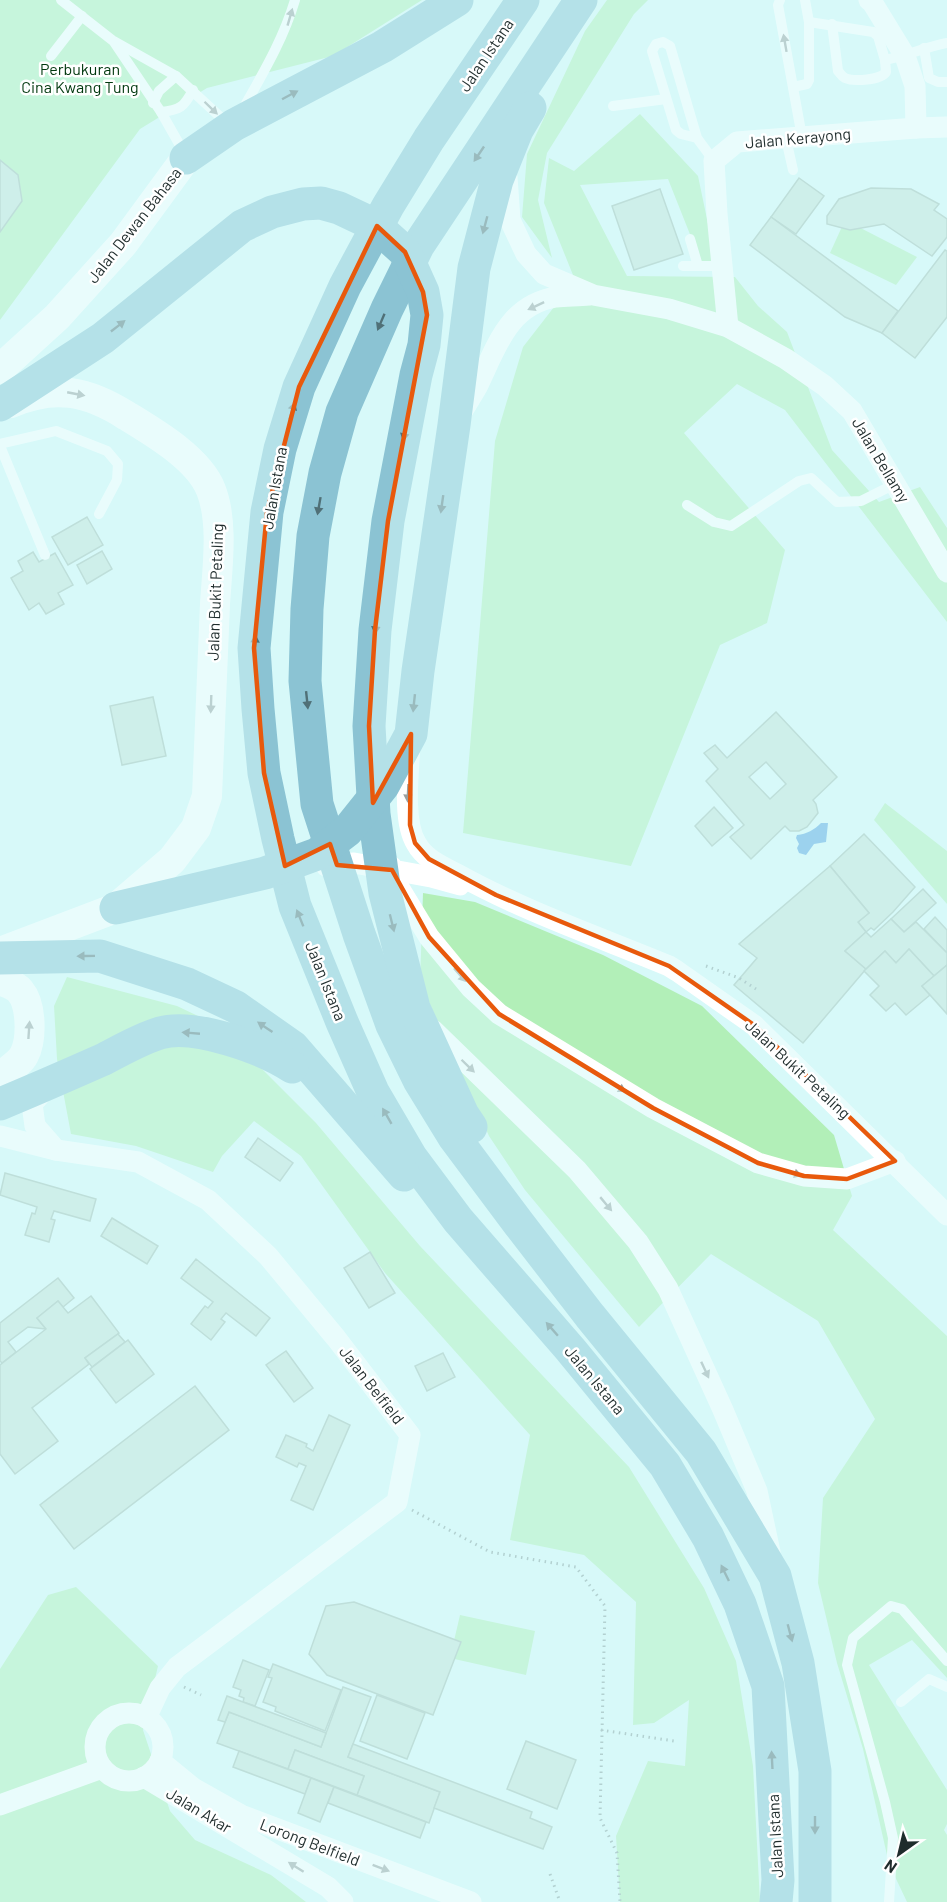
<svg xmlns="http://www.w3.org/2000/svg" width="947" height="1902" viewBox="0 0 947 1902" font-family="Barlow,sans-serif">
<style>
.green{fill:#b2efb8}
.water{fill:#54a3e1}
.building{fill:#c4e2d7;stroke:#a1beb4;stroke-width:1.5;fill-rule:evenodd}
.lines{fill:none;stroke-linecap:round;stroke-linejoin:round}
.path{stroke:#87a0a0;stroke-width:3;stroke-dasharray:1.5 4.5;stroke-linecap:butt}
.service{stroke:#fff;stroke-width:10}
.minor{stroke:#fff;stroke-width:21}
.secondary{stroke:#fff;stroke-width:30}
.primary{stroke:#8bc3d3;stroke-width:33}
.oneway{fill:#9aa0a0}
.oneway2{fill:#507077}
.marked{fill:none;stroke:#e8590c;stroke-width:4.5;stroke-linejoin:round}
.labels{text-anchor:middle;stroke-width:5;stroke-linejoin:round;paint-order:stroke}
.street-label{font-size:16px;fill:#1f2c2c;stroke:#fff}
.park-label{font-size:16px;fill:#00380e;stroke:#fff}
</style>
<rect width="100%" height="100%" fill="#d7f9f9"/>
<g class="green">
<polygon points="0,0 422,0 333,56 207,88 140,129 0,320"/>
<polygon points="607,0 648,0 634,14 547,153 538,200 552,258 522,217 527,154 585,31"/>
<polygon points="640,114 698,176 716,262 701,262 668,179 580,185 627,276 735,277 758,306 787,332 832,450 879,502 920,487 947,528 947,622 785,410 737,384 684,433 785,550 767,623 720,645 631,866 463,833 495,441 523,347 575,280 544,203 549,158 574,171"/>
<polygon points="845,220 917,257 896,285 830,253"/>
<polygon points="885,803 947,851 947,904 874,820"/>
<polygon points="423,893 475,902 603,955 702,1006 834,1135 852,1196 833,1230 947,1336 947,1678 912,1640 869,1665 947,1790 947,1824 944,1830 947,1835 947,1902 907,1902 889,1864 863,1749 837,1663 818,1583 823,1498 875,1419 818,1321 711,1254 639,1327 525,1190 489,1136 420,982"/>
<polygon points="67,977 177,1006 219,1026 316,1123 420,1246 629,1467 704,1588 736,1661 753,1766 760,1902 620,1902 616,1836 648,1761 685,1766 689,1700 654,1723 633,1725 636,1602 584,1555 510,1540 530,1435 385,1273 301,1156 254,1121 222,1156 213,1172 136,1146 71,1134 57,1059 54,1006"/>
<polygon points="76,1587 158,1666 143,1730 170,1811 195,1840 271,1875 306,1902 0,1902 0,1669 48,1595"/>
<polygon points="460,1615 535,1631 526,1675 450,1658"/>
</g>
<path class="water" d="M821,823H828L826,842L814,844L806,855L799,853L797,848L799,844L796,838L797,835C807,834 814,830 821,823Z"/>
<g class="building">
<polygon points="0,160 18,175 22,201 0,232"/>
<polygon points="799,178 824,196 796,234 771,217"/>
<polygon points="871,188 911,189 939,204 934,210 947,219 947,237 932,256 884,224 850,230 827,224 827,216 839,199"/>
<polygon points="660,189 683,254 634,270 612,206"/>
<polygon points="771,217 898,311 882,333 845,317 750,245"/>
<polygon points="945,250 947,251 947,317 915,358 882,333"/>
<polygon points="87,517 103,545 68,565 52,537"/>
<polygon points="102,551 112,569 87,584 77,565"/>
<polygon points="33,552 39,562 55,553 73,585 58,593 64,604 46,614 39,603 29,610 11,578 23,571 18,561"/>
<polygon points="153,697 166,756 122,765 110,706"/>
<path d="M776,712L837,777L813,800L816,804L818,813L807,827L799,831H790L785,826L751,859L730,837L744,825L706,781L718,769L704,753L715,745L727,758ZM766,762L786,784L770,799L749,777Z"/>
<polygon points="714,807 733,828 712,846 695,826"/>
<polygon points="864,834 915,887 893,912 874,930 871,928 866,932 858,922 869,913 830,866"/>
<polygon points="830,866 869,913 858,922 866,932 845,951 866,969 803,1043 734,985 757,958 739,944"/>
<polygon points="923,889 936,903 904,932 891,919"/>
<polygon points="935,917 947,930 947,953 924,929"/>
<polygon points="891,919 904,932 916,922 947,953 947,965 934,976 909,949 896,963 885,951 866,969 845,951 866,932 871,937"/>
<polygon points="909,949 934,976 922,986 930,995 906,1015 895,1003 886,1011 870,995 879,986 864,971 885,951 896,963"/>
<polygon points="947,965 947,1014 922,986"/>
<polygon points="258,1138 293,1163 280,1181 245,1157"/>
<polygon points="5,1173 96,1199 90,1221 54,1211 51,1219 55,1220 49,1242 25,1235 32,1213 35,1214 37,1207 0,1195"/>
<polygon points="112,1218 158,1246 147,1264 101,1236"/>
<polygon points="370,1252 395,1293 369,1308 344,1268"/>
<polygon points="196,1259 270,1318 256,1336 226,1313 221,1319 225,1322 211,1340 191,1324 205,1306 208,1308 213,1302 181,1278"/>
<polygon points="58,1278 74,1298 63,1307 58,1301 37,1318 46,1329 28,1327 8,1342 16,1352 2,1363 0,1361 0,1323"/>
<polygon points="91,1296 119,1333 85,1358 89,1364 32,1408 58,1441 15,1474 0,1454 0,1365 46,1329 37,1318 58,1301 68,1313"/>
<polygon points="118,1334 125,1342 92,1367 85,1358"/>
<polygon points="128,1340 154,1374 116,1403 90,1369"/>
<polygon points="286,1351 313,1388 294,1402 266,1365"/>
<polygon points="443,1353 455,1377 427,1391 415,1366"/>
<polygon points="195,1386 229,1430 74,1549 40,1505"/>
<polygon points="329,1415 350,1425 313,1510 291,1500 306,1466 299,1463 297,1467 276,1457 286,1435 307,1444 306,1447 313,1451"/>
<polygon points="354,1602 461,1642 433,1715 327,1675 309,1654 326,1606"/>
<polygon points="243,1660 269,1670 255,1706 243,1702 244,1698 239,1696 241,1690 233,1687"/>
<polygon points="273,1664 341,1690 325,1731 275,1711 276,1707 263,1702 272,1678 268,1677"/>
<polygon points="343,1687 371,1697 348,1757 440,1792 429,1823 357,1795 364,1776 295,1750 288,1769 217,1743 229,1712 321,1747"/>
<polygon points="377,1695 425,1713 407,1759 360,1741"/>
<polygon points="227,1696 326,1733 321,1747 229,1712 225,1722 218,1720"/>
<polygon points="526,1741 576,1760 557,1809 507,1789"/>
<polygon points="353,1744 532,1812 530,1818 552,1827 543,1849 434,1808 440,1792 348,1757"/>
<polygon points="295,1750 364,1776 357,1795 288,1769"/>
<polygon points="239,1751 311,1778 305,1794 233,1767"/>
<polygon points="311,1778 334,1787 320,1822 298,1813"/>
<polygon points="334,1787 426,1822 420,1838 328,1803"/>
</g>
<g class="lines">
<g class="path">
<polyline points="706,966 739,978 756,989"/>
<polyline points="412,1510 490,1552 576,1567 605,1606 600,1818 617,1853 620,1902"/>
<polyline points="184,1687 201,1695"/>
<polyline points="601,1730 674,1741"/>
<polyline points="550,1874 560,1902"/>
</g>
<g class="service">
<polyline points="61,0 112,40 176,76 229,125"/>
<polyline points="780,0 778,5 802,137"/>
<path d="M809,22L873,32L878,36L885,60C906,56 926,47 947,43"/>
<path d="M832,24L838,71C841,74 841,76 845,78C854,82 881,80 886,72L885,60"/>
<polyline points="114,42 161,112 186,156"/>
<polyline points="924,48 929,78 938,82 947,82"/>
<polyline points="51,56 82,16"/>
<polyline points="793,87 807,84 809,80 809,22 805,0"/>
<polyline points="153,103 159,91 176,76"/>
<polyline points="613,106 666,99"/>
<path d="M243,109C263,73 283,40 295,0"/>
<path d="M161,112C180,110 184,107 193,90"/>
<polyline points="697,138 681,134 676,130 652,51 656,44 663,42 670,46 697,138 714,161"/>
<polyline points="786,139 793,170"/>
<polyline points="690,239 698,266"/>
<polyline points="683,266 722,266"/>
<polyline points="0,444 56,431 107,451 118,464 117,480 99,514"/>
<polyline points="0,446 45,555"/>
<polyline points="687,505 714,522 731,526 799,481 811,478 837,502 861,501 895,484"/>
<polyline points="901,1702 929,1679 947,1687"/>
<polyline points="889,1902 893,1838 885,1802 847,1665 853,1638 891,1606 902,1609 947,1661"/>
</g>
<g class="minor">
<polyline points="869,0 872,2 905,56 915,86 916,128"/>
<polyline points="507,177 510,220 526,254 544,274 593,295 669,309 728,327 786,359 825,386 852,411 947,572"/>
<polyline points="728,327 717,214 714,161 737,142 916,128 947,127"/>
<path d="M460,415C466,405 472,396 477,387C496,349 507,305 556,297C567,296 578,296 589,295"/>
<path d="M410,744C409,770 402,820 416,843C425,860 444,867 459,875C526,912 599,937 669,966L677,971L754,1025L947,1215"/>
<polyline points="326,866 354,863 431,877 460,885"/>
<polyline points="391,866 395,881 429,937 471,988 499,1014 653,1108 758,1163 804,1176 847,1179 895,1161"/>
<polyline points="433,1030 577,1170 638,1242 668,1289 723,1410 757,1491 770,1552"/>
<polyline points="48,1086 32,1104 35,1126 56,1150"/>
<polyline points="0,1136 56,1150 138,1162 208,1200 268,1256 336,1338 410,1435 397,1502 177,1667 160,1688 146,1718"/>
<circle cx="129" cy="1747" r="34"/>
<polyline points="160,1761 193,1788 241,1815 471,1902"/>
<polyline points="144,1777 328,1887 343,1902"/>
<polyline points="0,1805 102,1768"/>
</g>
<g class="secondary">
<polyline points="0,369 57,317 123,244 186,158"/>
<path d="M0,952L116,908L172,860L196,828L207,796C210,732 212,668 215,604C217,570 224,523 211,490C199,459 155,433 127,416C88,391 55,384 11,403"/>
<path d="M0,980C7,983 15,985 20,991C32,1005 32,1040 24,1055C20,1063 7,1071 0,1077"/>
</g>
<g class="primary">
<polyline points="523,0 429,139 388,206 345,286 299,387 280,449 267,512 254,648 258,709 264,773 278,839 295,906 342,1022 373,1092 411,1157 458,1220 570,1349 665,1465 708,1537 740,1604 768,1686 778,1880 776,1902"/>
<polyline points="581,0 418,246 387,309 342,412 325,473 313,536 307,609 305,681 317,804 359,934 392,1025 419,1080 454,1137 519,1224 590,1316 701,1452 775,1576 798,1663 815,1771 815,1902"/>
<polyline points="186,158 234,125 382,47 457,0"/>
<polyline points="0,405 103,338 242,226 272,212 303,204 321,203 339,208 375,225 405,252 423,292 427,315 424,345 416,375 388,521 375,630 369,726 374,814 385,893 414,1008 463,1115 471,1127"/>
<polyline points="116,908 265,873 317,854 347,831 383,786 411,734 418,671 454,425 474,268 497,180 517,130 530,108"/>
<polyline points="0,958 100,956 187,984 236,1007 293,1047 404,1175"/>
<path d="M0,1104C34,1090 68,1075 102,1060C120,1051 140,1039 160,1033C194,1023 263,1048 292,1067"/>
</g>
</g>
<defs><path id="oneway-solid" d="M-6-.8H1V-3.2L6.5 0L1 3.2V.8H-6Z" transform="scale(1.5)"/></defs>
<g class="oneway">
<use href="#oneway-solid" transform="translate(290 17) rotate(-74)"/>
<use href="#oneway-solid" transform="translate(785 43) rotate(-100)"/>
<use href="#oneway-solid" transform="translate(211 108) rotate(44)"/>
<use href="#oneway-solid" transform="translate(536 306) rotate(155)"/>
<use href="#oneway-solid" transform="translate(76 394) rotate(11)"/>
<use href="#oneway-solid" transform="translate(211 704) rotate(92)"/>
<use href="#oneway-solid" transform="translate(408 793) rotate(93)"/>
<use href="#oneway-solid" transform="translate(460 975) rotate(48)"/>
<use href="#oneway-solid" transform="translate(29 1030) rotate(-86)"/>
<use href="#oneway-solid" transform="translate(468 1066) rotate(44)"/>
<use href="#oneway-solid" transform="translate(618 1087) rotate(31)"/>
<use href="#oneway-solid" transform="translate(793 1173) rotate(16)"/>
<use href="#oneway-solid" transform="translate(606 1204) rotate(50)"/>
<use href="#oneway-solid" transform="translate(705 1370) rotate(65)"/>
<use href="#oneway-solid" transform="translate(296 1867) rotate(-148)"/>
<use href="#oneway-solid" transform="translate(381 1868) rotate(21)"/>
</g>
<g class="oneway2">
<use href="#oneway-solid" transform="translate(290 95) rotate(-28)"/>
<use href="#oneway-solid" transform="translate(479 154) rotate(124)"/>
<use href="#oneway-solid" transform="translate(485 225) rotate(105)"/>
<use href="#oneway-solid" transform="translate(381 322) rotate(113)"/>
<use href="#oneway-solid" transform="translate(118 326) rotate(-38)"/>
<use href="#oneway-solid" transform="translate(292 411) rotate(-73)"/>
<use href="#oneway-solid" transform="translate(405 432) rotate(101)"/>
<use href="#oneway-solid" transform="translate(442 504) rotate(98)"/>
<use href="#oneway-solid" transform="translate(319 506) rotate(100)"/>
<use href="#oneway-solid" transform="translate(376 625) rotate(96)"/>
<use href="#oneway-solid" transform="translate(255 644) rotate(-87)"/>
<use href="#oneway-solid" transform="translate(307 700) rotate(84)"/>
<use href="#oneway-solid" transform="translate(414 703) rotate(96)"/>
<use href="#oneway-solid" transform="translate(300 918) rotate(-112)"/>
<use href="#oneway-solid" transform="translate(392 923) rotate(76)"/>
<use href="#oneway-solid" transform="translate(86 956) rotate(179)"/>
<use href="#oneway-solid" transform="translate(265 1027) rotate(-146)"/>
<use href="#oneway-solid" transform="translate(191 1033) rotate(-175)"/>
<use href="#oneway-solid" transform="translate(387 1116) rotate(-120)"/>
<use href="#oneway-solid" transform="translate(552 1329) rotate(-131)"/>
<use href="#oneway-solid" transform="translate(725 1573) rotate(-116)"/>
<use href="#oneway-solid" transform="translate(790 1633) rotate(75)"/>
<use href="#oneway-solid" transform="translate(772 1760) rotate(-93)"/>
<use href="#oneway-solid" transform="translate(815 1825) rotate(90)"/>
</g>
<path d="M0 0H947V1902H0ZM377,226L405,252L423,292L427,315L388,521L375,630L369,726L373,803L411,734L410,825L415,843L429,859L496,895L669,966L754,1025L895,1161L847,1179L804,1176L758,1163L653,1108L499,1014L429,937L392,870L337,865L330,844L285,866L264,773L254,648L267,512L299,387Z" fill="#d7f9f9" fill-opacity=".55" fill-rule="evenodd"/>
<path class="marked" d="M377,226L405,252L423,292L427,315L388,521L375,630L369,726L373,803L411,734L410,825L415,843L429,859L496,895L669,966L754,1025L895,1161L847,1179L804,1176L758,1163L653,1108L499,1014L429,937L392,870L337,865L330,844L285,866L264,773L254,648L267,512L299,387Z"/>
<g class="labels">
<g class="street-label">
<text transform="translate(486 55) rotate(-56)" y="6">Jalan Istana</text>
<text transform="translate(798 138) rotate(-5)" y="6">Jalan Kerayong</text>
<text transform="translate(134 225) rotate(-52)" y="6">Jalan Dewan Bahasa</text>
<text transform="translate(881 460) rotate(59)" y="6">Jalan Bellamy</text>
<text transform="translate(274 488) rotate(-80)" y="6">Jalan Istana</text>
<text transform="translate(215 592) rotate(-88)" y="6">Jalan Bukit Petaling</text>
<text transform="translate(326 981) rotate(68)" y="6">Jalan Istana</text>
<text transform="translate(798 1069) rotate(43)" y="6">Jalan Bukit Petaling</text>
<text transform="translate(595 1380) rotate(50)" y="6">Jalan Istana</text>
<text transform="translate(372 1385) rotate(52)" y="6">Jalan Belfield</text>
<text transform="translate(199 1810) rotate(31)" y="6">Jalan Akar</text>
<text transform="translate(775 1836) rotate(-93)" y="6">Jalan Istana</text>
<text transform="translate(310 1842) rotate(21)" y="6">Lorong Belfield</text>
</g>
<g class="park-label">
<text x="80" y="75">Perbukuran<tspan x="80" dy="18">Cina Kwang Tung</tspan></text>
</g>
</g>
<g transform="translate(899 1854) rotate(214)" stroke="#ffffff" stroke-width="4.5" paint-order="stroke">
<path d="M0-4.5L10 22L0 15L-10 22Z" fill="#1f2c2c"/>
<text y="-9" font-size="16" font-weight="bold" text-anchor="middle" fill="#1f2c2c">N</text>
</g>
</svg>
